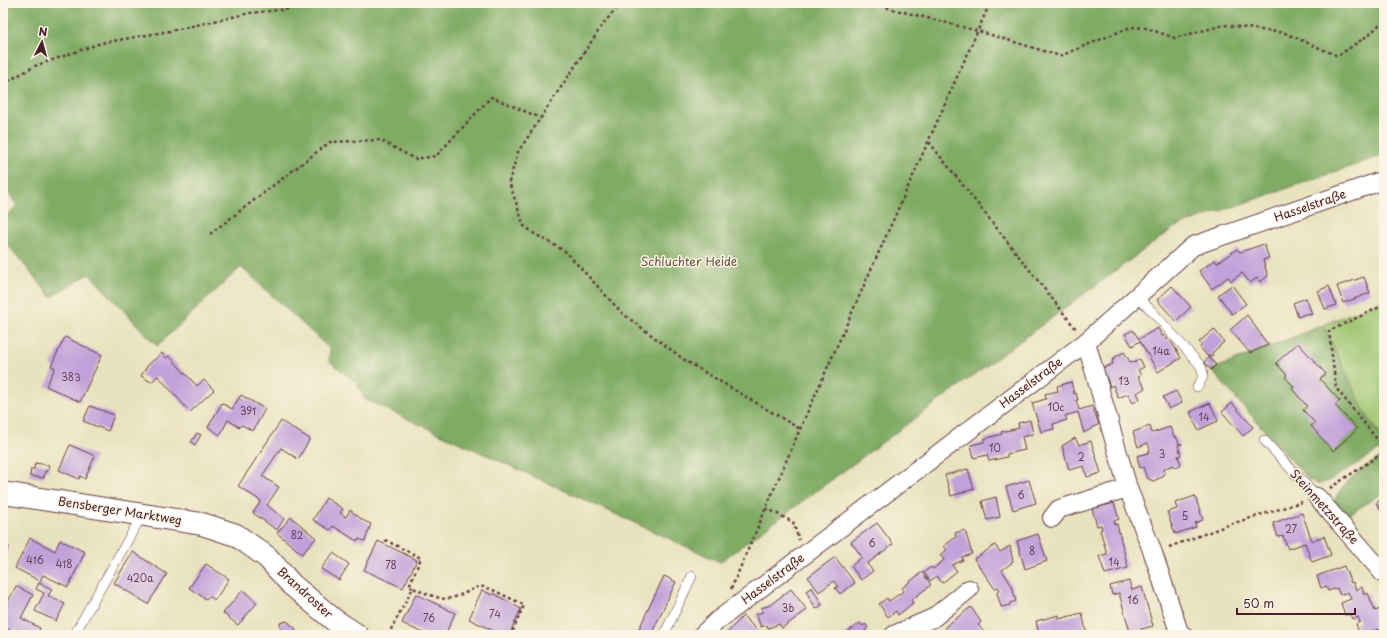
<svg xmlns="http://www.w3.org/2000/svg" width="1387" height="638" viewBox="0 0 1387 638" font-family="'Playpen Sans',sans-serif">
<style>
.green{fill:#9fc671;stroke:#74724e}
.forest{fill:#7fab63;stroke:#646547}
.building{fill:#c1a1da}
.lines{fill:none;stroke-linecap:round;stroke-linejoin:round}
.lane-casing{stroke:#623c41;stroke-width:10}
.street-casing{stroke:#623c41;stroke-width:20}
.secondary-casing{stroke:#623c41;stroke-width:24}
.path{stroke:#623c41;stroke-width:2.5;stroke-dasharray:3 3;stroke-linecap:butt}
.lane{stroke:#fff;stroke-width:9}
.street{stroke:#fff;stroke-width:18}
.secondary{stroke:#fff;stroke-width:22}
.labels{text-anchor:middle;stroke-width:3;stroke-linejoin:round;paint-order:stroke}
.number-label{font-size:10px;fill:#684057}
.street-label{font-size:12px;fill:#4a1f2b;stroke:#fcf5e5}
.park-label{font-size:12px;fill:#645140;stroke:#fcf5e5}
</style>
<rect width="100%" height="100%" fill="#fcf5e5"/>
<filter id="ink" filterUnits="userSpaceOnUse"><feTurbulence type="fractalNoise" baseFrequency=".025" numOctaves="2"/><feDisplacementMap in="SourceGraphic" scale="8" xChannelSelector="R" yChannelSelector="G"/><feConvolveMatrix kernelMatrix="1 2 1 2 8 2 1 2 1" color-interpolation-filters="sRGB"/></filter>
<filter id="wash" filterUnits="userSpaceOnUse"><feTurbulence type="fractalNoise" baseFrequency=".012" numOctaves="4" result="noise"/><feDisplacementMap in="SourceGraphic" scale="16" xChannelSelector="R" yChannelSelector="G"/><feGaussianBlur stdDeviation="0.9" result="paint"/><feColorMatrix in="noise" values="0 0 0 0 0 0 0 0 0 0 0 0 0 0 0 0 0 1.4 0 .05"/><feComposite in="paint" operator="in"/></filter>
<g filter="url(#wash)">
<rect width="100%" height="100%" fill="#e9e2be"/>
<polygon class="green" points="1384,300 1384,441 1363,409 1323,325"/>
<g class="forest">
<polygon points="3,3 1384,3 1384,155 1175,227 720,562 364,399 357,383 329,361 330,349 241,267 157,346 89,274 51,297 3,239 3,219 17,206 3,183"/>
<polygon points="1323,325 1368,419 1384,441 1384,447 1329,481 1318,484 1308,479 1211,370"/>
<path d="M1384,455V492L1342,519L1334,503C1339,482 1367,466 1384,455Z"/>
</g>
<g id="blocks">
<g class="building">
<polygon points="1264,244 1269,258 1263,260 1268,276 1260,282 1257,278 1250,283 1242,273 1231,281 1228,277 1212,289 1199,271 1215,260 1217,263 1237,249 1240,252"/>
<polygon points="1364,277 1370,293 1343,303 1337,286"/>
<polygon points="1232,285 1246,304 1232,314 1218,295"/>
<polygon points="1172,286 1191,307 1176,321 1157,300"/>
<polygon points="1329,286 1336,305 1325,309 1318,291"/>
<polygon points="1306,298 1312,314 1309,315 1308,313 1298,317 1293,303"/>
<polygon points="1247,315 1268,345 1250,353 1230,330"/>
<polygon points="1158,328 1162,336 1164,335 1172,343 1181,358 1158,372 1140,341 1132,346 1125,334 1133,330 1139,339"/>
<polygon points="1214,329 1224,342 1212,353 1213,355 1211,357 1209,355 1208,357 1200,347 1202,345 1199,342"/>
<polygon points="65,337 102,355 80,402 46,386 55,368 51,366"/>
<polygon points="1298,343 1326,374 1320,379 1340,401 1335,405 1357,429 1333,451 1311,426 1315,423 1303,410 1307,406 1292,389 1294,387 1285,377 1287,375 1276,363"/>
<polygon points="1124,352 1130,362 1133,361 1134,363 1140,359 1144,367 1138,370 1141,375 1138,377 1145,388 1137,393 1140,399 1133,403 1128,394 1118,398 1113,385 1110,387 1103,368 1113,364 1112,362 1115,357"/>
<polygon points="162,353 166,358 169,356 197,386 204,380 214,390 190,412 158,376 151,382 141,376 148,365"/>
<polygon points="1209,357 1216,365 1211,370 1204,362"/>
<polygon points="1071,382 1074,394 1076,393 1078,400 1076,400 1079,410 1092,406 1099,424 1084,433 1078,412 1065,416 1067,420 1053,424 1054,429 1041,432 1032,403 1046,399 1045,394 1058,391 1057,386"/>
<polygon points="1176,391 1182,403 1169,409 1163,397"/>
<polygon points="241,395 265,409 253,431 242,425 239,427 228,420 220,435 208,427 222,403 232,409"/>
<polygon points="1210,403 1218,421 1198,430 1190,412"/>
<polygon points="1232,403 1253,427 1243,436 1222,412"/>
<polygon points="90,406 114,415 108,431 83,421"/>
<polygon points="1030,420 1033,434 1022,437 1025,450 1007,454 1007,457 989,461 987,455 974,458 971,445 984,442 984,439 1002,434 1001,432 1019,428 1018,423"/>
<polygon points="281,421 310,439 298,459 281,448 262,476 279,487 267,505 284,519 277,530 253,513 261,501 238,486"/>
<polygon points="1150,426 1152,433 1170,427 1174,437 1176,436 1179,444 1182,444 1178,445 1181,455 1178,456 1181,464 1179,466 1176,467 1173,465 1164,469 1165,472 1162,477 1153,481 1147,478 1143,467 1140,468 1137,456 1148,453 1150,449 1148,443 1138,447 1133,432"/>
<polygon points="197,433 201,435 195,445 191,442"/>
<polygon points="1075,438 1079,445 1091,441 1101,473 1087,477 1084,466 1069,470 1062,446"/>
<polygon points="70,445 95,456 85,479 80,476 79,479 59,470"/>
<polygon points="35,463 49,465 48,471 45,471 44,478 30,476 31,469 34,469"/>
<polygon points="968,469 974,489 951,496 945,475"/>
<polygon points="1029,480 1036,503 1013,510 1006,487"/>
<polygon points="1195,496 1203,520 1195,523 1196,527 1175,534 1167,512 1177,509 1175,503"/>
<polygon points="996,497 1000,517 987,520 982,501"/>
<polygon points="326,498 343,509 340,513 346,517 350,510 364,521 371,524 365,541 358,539 357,541 333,526 330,530 313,520"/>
<polygon points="1384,498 1384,515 1376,503"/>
<polygon points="1114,503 1119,519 1114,521 1115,525 1117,524 1128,568 1105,574 1099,556 1107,554 1100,530 1102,529 1101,525 1097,526 1092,509"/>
<polygon points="1302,513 1312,541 1324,536 1331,555 1312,562 1305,543 1288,549 1283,536 1278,537 1273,523"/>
<polygon points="291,517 316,538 302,554 277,533"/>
<polygon points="877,523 893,544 867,564 873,571 861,580 851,566 862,557 851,542"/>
<polygon points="965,530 972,554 962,557 963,560 952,565 957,571 942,583 937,576 930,581 924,572 931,567 933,569 944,560 940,555 947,550 944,546 956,537 955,533"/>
<polygon points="1038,534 1047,561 1025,569 1017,541"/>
<polygon points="30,538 55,551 60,540 85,552 68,587 43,575 40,581 15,568"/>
<polygon points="378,541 417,560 403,588 364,570"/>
<polygon points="3,544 9,546 3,560"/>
<polygon points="995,545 1000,552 1010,546 1013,562 1002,570 1012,586 1016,601 1010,603 1010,605 1001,607 997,593 1000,589 998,587 995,589 974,559"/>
<polygon points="133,552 167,574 148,604 114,583"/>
<polygon points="333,553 349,564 339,580 321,569"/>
<polygon points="835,557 855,583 840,594 835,588 838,587 834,581 819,592 808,577"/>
<polygon points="206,564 229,579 215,600 209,596 206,599 189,588"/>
<polygon points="1344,566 1351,583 1353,582 1356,590 1362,587 1364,595 1368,593 1375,611 1381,609 1384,616 1384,635 1382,635 1379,629 1360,635 1356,624 1360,622 1358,617 1352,619 1350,614 1345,615 1341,603 1351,599 1348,592 1340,595 1337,588 1328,591 1326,586 1321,588 1317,576"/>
<polygon points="922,572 931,585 911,600 913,603 898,615 896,611 888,617 879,604 887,598 889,601 904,591 902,588"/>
<polygon points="664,576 676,582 673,588 651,635 636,635"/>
<polygon points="1129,581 1132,590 1142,587 1153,626 1130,632 1119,593 1112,595 1110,586"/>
<polygon points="39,583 52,589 48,596 65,604 56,621 35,611 44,593 36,589"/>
<polygon points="16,586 33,595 21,618 40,628 38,633 42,635 28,635 16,629 14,632 3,627 3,602 7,604"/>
<polygon points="812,587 822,605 816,609 806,591"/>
<polygon points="791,589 807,610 782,628 779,624 768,628 767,625 761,627 756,614 763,612 761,608 770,605"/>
<polygon points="243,590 257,603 238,625 223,613"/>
<polygon points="482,590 492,595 493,593 521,609 509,635 502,635 469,619"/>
<polygon points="416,594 455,613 445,635 427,635 402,623"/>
<polygon points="971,607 981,622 978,625 984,632 980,635 969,635 967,632 962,635 951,635 945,627"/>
<polygon points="1082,613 1087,635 1039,635 1036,621 1059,615 1059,619"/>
<polygon points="743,616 762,635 725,635"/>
<polygon points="287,621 296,629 293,632 297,635 277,635 281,629 280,623"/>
<polygon points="860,623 863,626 865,624 868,628 865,630 869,635 843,635"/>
<polygon points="261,630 267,635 256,635"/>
</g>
</g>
</g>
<g filter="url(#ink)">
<use href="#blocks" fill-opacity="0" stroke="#623c41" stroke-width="1"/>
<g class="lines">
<defs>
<g id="lane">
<path d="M1137,297L1151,310L1200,365C1205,374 1203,379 1197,387"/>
<polyline points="1264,440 1317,497"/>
<polyline points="74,635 142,515"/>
<polyline points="664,635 692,576"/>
</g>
<g id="street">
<polyline points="1086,342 1128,488 1153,553 1180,635 1183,635"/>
<polyline points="1317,497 1384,574"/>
<polyline points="1052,518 1059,509 1128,488"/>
<polyline points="702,635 717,621 1086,342 1193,246 1384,180"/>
<polyline points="894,635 933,618 969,589"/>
</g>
<polyline id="secondary" points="3,493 202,524 236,535 267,557 292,585 334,620 357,635"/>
</defs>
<use href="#lane" class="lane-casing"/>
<use href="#street" class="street-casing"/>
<use href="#secondary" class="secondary-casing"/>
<g class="path">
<polyline points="621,3 603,24 518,152 509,182 524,226 535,234 566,252 622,313 686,361 800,429"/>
<polyline points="869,3 978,31 1060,56 1131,27 1146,28 1175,38 1224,25 1285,33 1338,56 1370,34 1384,20"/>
<polyline points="3,84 35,66 101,43 170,31 250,13 290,9 301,3"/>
<polyline points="929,142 1076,329"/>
<polyline points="210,234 330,142 380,140 415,159 436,156 491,97 541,118"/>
<polyline points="1384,305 1329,331 1336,388 1384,448"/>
<polyline points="1330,488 1384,452"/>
<polyline points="766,508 793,522 799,540"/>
<polyline points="385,540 421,558 409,586 413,588"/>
<polyline points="1169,547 1231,524 1302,502"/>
<polyline points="731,589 800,429 990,3"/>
<path d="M388,635L413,588C449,603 445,602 480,586L491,589L524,605L511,635"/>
<polyline points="580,635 583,632 589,635"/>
</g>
<use href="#lane" class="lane"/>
<use href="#street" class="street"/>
<use href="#secondary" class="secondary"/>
</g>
</g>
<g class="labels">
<g class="number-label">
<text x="1161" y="355">14a</text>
<text x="71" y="381">383</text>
<text x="1124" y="385">13</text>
<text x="1056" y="411">10c</text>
<text x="248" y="415">391</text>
<text x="1204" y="421">14</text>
<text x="995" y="452">10</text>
<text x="1162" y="458">3</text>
<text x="1081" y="461">2</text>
<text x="1021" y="499">6</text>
<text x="1185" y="520">5</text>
<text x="1291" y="533">27</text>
<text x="297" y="539">82</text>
<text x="872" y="547">6</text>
<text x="1032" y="555">8</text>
<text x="35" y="564">416</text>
<text x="1114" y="566">14</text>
<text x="64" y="568">418</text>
<text x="391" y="569">78</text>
<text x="140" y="582">420a</text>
<text x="1133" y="604">16</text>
<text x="788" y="612">3b</text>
<text x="495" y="618">74</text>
<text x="429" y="622">76</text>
</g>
<g class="street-label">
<text transform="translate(1310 206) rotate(-19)" y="4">Hasselstraße</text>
<text transform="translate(1031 383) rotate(-37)" y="4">Hasselstraße</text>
<text transform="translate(1324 507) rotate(48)" y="4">Steinmetzstraße</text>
<text transform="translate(120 511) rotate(9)" y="4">Bensberger Marktweg</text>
<text transform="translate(773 579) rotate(-37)" y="4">Hasselstraße</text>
<text transform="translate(305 593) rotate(42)" y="4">Brandroster</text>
</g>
<g class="park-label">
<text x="689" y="266">Schluchter Heide</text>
</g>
</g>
<rect width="1387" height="638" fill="none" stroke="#fcf5e5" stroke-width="16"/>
<g transform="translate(42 42) rotate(6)" stroke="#fcf5e5" stroke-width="3" paint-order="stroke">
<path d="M0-3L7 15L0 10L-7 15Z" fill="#4a1f2b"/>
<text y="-6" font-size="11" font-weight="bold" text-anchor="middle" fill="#4a1f2b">N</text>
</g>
<path d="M1237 608v6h118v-6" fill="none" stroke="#4a1f2b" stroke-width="2"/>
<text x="1243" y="608" font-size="12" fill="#4a1f2b" stroke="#fcf5e5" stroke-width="3" paint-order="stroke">50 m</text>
</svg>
